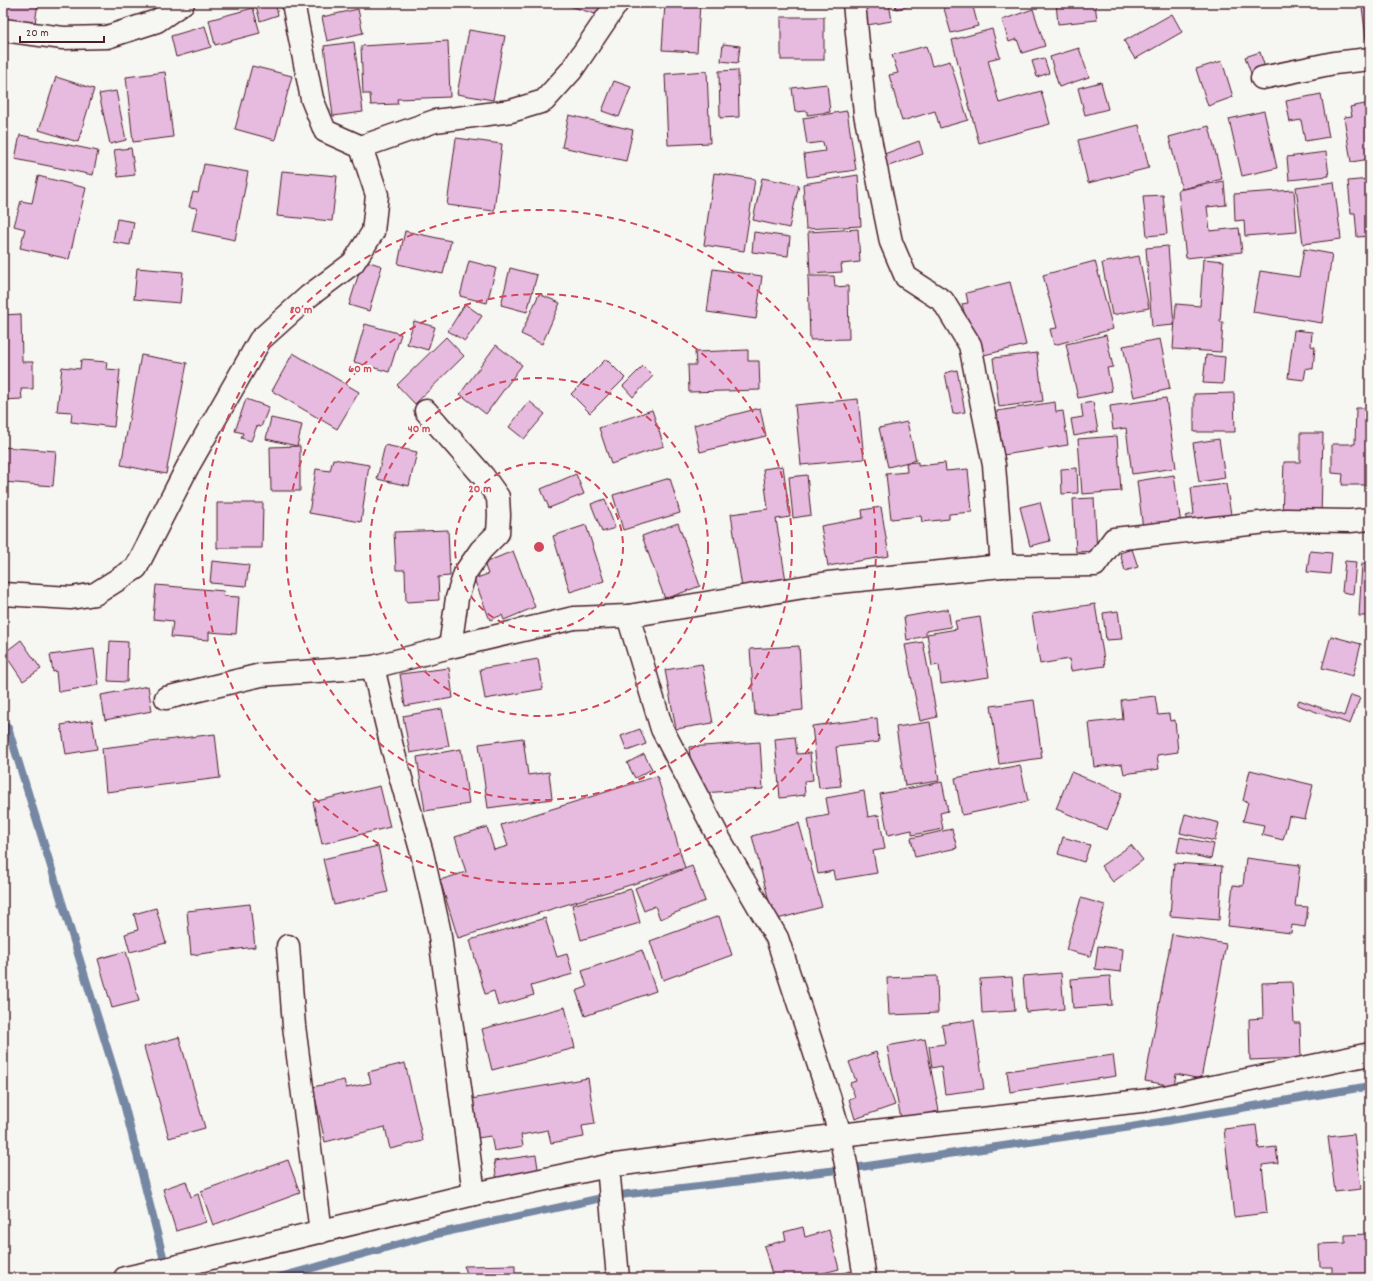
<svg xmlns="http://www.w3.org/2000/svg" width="1373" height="1281" viewBox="0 0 1373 1281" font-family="Dekko,sans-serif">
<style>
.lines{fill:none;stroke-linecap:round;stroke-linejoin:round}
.stream{stroke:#7587a2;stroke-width:8}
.building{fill:#e7bbdf;stroke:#4a1f2b}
.street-casing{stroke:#4a1f2b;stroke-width:25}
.street{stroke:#f6f6f2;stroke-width:22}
.ring{fill:none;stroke:#d1495b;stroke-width:2;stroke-dasharray:7 5}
.centre{fill:#d1495b;stroke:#f6f6f2;stroke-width:2}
.ring-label{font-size:12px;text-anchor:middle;font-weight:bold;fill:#d1495b;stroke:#f6f6f2;stroke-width:4;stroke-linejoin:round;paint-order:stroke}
</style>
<rect width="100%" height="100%" fill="#f6f6f2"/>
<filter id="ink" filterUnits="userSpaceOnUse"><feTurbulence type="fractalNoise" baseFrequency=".025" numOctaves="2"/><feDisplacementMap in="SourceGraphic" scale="8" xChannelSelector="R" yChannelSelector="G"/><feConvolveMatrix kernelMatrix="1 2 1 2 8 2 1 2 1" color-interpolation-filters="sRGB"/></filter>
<g filter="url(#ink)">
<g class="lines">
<g class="stream">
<polyline points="3,724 8,728 122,1096 166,1268"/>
<polyline points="276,1278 432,1235 611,1196 847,1169 1131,1127 1370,1086"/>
</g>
</g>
<g class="building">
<polygon points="3,3 38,3 35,23 3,19"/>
<polygon points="260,3 275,3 278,15 260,21 256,5"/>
<polygon points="520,3 537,3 536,7"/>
<polygon points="561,3 601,3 598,15"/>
<polygon points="665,3 700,3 697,52 662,50"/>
<polygon points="864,3 889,3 892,21 861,26"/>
<polygon points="895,3 922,3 896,9"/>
<polygon points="952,3 972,3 978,26 951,33 943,5"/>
<polygon points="1056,3 1095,3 1097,20 1058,24"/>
<polygon points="1369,3 1370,3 1370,46 1367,46 1362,7 1369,6"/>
<polygon points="253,8 260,33 215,45 209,20"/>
<polygon points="358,9 363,33 327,41 322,17"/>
<polygon points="1033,9 1045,46 1022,53 1017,39 1009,42 1002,20"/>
<polygon points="1172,14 1182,32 1135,59 1124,41"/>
<rect x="781" y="17" width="43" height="43"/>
<polygon points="205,26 211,47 176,57 171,36"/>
<polygon points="992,29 1000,57 988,60 999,103 1041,91 1050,124 979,143 952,40"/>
<polygon points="469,30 505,36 493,100 457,94"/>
<polygon points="448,41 450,97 397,99 398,104 371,105 370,94 363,94 361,46"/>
<polygon points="354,42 363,112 333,116 324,46"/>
<polygon points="723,44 740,46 738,63 721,61"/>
<polygon points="926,46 932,66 950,61 968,120 940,128 935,111 902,121 889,75 898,73 892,55"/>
<polygon points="1079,48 1089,77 1059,87 1050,57"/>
<polygon points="1260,52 1266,71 1252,76 1245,57"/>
<polygon points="1044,58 1049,73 1037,77 1032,61"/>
<polygon points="1222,61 1233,97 1208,106 1196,69"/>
<polygon points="252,66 292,76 275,140 235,129"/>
<polygon points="738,70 739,117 720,118 719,71"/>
<polygon points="707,71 710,143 668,145 665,74"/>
<polygon points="165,72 173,137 133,142 126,77"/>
<polygon points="56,77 94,89 78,142 39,130"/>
<polygon points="614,81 631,87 619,117 602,111"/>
<polygon points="1101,82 1108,109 1085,115 1078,88"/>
<polygon points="827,84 830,112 807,115 807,111 795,112 792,88"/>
<polygon points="116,91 126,140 110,144 99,94"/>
<polygon points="1321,94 1329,137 1305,141 1301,120 1290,122 1286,101"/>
<polygon points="1370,103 1370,159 1351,162 1344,117 1352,116 1350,107"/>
<polygon points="847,111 856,170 807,177 804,154 825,151 823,142 807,144 803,118"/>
<polygon points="1264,111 1277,168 1242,176 1229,119"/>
<polygon points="569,115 633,130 626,161 562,147"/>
<polygon points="1139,125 1149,168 1088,183 1078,140"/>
<polygon points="1209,126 1222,179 1182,189 1169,137"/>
<polygon points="20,135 98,151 93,175 15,159"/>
<polygon points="456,138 502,144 494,211 447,205"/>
<polygon points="919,141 923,154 883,168 879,156"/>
<polygon points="131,148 135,175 118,177 114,150"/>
<polygon points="1326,152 1329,176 1289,180 1287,157"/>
<polygon points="204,164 248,172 235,240 192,231 197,208 189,207 193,192 198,193"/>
<polygon points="282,171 337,176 332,221 277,216"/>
<polygon points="714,173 755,179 744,251 704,245"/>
<polygon points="858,175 861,226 806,229 803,184"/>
<polygon points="38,176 86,188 69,259 20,248 25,229 14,226 21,201 32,203"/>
<polygon points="762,178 799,185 789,228 753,220"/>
<polygon points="1370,179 1370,236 1357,237 1355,213 1351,213 1348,181"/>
<polygon points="1224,181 1226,205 1207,207 1210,231 1239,228 1242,252 1186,258 1178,190"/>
<polygon points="1334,182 1341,239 1303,244 1296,187"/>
<polygon points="1294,190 1297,232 1245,236 1244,220 1235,221 1234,194"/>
<polygon points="1163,195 1167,234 1147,236 1143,196"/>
<polygon points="117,219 134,222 130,245 113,242"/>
<polygon points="858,229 860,262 841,264 842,272 810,274 808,232"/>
<polygon points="405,231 451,241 443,274 398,264"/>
<polygon points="754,232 790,237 788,256 752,252"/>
<polygon points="1168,246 1174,325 1152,327 1146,248"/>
<polygon points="1304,249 1332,254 1322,323 1253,312 1260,271 1299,277"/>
<polygon points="1139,256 1149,308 1112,315 1102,263"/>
<polygon points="1203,259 1224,261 1220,322 1223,322 1221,352 1173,349 1176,304 1200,306"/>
<polygon points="363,260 382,266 369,311 349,305"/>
<polygon points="469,261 496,268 487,303 460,296"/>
<polygon points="1095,261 1113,329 1054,345 1050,329 1057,328 1043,275"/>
<polygon points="137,268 183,272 180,303 134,299"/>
<polygon points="510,268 537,275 527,312 501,305"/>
<polygon points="713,269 762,276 756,319 707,312"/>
<polygon points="808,276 834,276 835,287 848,286 849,339 810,340"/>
<polygon points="1010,282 1026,345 984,355 981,343 972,345 962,304 968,303 966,293"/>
<polygon points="539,294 560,303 542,344 521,334"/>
<polygon points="465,304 482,316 465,341 448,331"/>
<polygon points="21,314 22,362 33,362 33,389 21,389 22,399 3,400 3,315"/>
<polygon points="414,321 435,327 428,350 407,344"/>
<polygon points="365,324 401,334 389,372 354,362"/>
<polygon points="1294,330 1312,332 1311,346 1315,347 1313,369 1306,368 1304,380 1288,378"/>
<polygon points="1106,335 1113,367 1107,368 1112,391 1078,398 1066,344"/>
<polygon points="446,337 464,356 415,404 397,385"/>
<polygon points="1160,339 1170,389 1134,397 1123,346"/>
<polygon points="496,345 522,365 486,414 460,394"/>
<polygon points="748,350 748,361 759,361 760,390 689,392 688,365 696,365 695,352"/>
<polygon points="293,353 359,392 337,429 272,391"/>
<polygon points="1037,353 1043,401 999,407 993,358"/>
<polygon points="141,355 187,363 166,474 121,465"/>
<polygon points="1206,355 1225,357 1223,384 1203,383"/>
<polygon points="606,359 625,378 590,413 571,394"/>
<polygon points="81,360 107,362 106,369 120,370 114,427 71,422 72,412 57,411 62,367 80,369"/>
<polygon points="643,366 653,376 633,397 623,386"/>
<polygon points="957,370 965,412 953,414 945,373"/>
<polygon points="1234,393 1235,432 1194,432 1194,394"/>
<polygon points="1166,398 1176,468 1132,474 1126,428 1113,430 1110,406"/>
<polygon points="246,399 269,407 261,427 257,426 251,441 241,438 243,433 235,431"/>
<polygon points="858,399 864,459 801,465 795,405"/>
<polygon points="529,401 545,414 524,439 509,427"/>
<polygon points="1055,402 1056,412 1063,411 1068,445 1003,455 997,411"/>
<polygon points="1093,402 1098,431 1074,436 1071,419 1083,417 1081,404"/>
<polygon points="760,408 766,436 700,452 694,425"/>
<polygon points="1356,408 1370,408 1370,485 1342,485 1343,474 1332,473 1332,444 1355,444"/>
<polygon points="652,410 664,446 611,464 599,428"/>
<polygon points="271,418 302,425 297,446 266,439"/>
<polygon points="907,422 916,460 888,467 879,428"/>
<polygon points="1300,433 1323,433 1321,518 1282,517 1284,462 1300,462"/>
<polygon points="1117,436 1121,491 1082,494 1078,439"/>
<polygon points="1219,439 1225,478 1199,482 1193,443"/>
<polygon points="385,445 417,452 409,486 377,479"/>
<polygon points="300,446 300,491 271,491 270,447"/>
<polygon points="3,447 56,451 53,486 3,482"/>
<polygon points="333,459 369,465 361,522 309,513 316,469 330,471"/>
<polygon points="918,462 918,466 945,463 946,471 968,469 972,512 949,514 949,519 922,522 921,516 891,519 886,474 907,472 906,463"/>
<polygon points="783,466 790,517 776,519 786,581 742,588 731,514 768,509 763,469"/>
<polygon points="1077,468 1078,493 1062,494 1061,469"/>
<polygon points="576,474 584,494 549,508 541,489"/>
<polygon points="807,475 811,515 793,518 789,477"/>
<polygon points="1174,475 1181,524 1143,529 1137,481"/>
<polygon points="670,478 680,513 623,530 613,495"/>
<polygon points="1226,484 1232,520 1191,525 1185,516 1194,514 1191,488"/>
<polygon points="1094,498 1097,551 1076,552 1073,499"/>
<polygon points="605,499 615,528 602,532 591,504"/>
<polygon points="1040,502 1050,541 1030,546 1020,507"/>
<polygon points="217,503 263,503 262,548 217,548"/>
<polygon points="881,507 889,556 828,566 821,526 863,518 862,510"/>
<polygon points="678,523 700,586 665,599 642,536"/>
<polygon points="586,525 604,581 570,592 553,536"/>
<polygon points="448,530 450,576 438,577 439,600 406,602 405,570 396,570 394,532"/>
<polygon points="1132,549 1138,567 1125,571 1120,553"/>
<polygon points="513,551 535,607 504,620 502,615 490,620 474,579 488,574 484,563"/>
<polygon points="1310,551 1332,553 1330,574 1307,572"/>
<polygon points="212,561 249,565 246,586 210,583"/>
<polygon points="1345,561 1356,562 1353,594 1342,592"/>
<polygon points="1362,563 1370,564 1370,616 1359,616"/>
<polygon points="156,585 224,591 223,596 239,597 236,634 209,632 209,640 171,637 173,621 153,619"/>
<polygon points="1095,604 1105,666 1071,671 1069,659 1040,664 1032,614"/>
<polygon points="948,609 951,627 926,631 926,636 907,640 904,617"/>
<polygon points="1118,611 1122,639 1106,640 1103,613"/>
<polygon points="980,617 989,677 941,684 939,665 932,666 927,634 957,629 955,621"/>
<polygon points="1331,636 1361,644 1353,676 1322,668"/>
<polygon points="21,640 41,669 23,681 4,653"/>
<polygon points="110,641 128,642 127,682 108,681"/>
<polygon points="923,642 937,717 920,721 905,645"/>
<polygon points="799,646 803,710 755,715 750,649"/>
<polygon points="94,649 99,685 58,692 56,671 53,672 50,655"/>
<polygon points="538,659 543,689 485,699 480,669"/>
<polygon points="702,664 713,723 676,729 665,670"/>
<polygon points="449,668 453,698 405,706 400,674"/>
<polygon points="148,686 152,711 105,720 101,695"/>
<polygon points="1351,695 1360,698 1350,724 1297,705 1299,700 1344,716"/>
<polygon points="1155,696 1158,715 1169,714 1170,721 1175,720 1178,752 1157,755 1159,769 1124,774 1122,764 1094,767 1089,723 1123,719 1121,700"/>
<polygon points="1034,700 1042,758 999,764 991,706"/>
<polygon points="442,709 449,746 410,753 403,716"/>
<polygon points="877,718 879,742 836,747 841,786 819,788 812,726"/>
<polygon points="92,720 97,749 66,754 61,725"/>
<polygon points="930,722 939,781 905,786 896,727"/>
<polygon points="640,729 646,744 627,751 621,736"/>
<polygon points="215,734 220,778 106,792 102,748"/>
<polygon points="795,737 797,754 810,753 813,780 804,781 805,795 780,798 775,739"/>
<polygon points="523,738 528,775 549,772 552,799 488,808 479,744"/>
<polygon points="760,742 763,789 701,793 701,777 692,778 689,747"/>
<polygon points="461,749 469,804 425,811 417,757"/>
<polygon points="644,754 652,769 635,778 627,763"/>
<polygon points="1020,765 1028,801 962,815 955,778"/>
<polygon points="1250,770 1313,785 1305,819 1289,816 1283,840 1262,835 1264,825 1243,821 1248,802 1243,801"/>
<polygon points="1071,772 1122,793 1107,830 1056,809"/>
<polygon points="657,776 685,868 458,938 440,880 466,872 455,837 487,827 494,850 508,846 501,825"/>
<polygon points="942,782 948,811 940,813 943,829 912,835 912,830 888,835 880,794"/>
<polygon points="380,786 390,827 322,844 313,802"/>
<polygon points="864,791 868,817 879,815 885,849 873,851 877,873 835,880 833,871 818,874 808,819 829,815 826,798"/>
<polygon points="1185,814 1219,823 1215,841 1180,833"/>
<polygon points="799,823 822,907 774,920 752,836"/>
<polygon points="952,829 957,848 915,857 911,838"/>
<polygon points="1063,837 1090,845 1084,862 1058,854"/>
<polygon points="1180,837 1214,844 1211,859 1177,852"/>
<polygon points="1131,845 1143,860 1113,882 1101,866"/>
<polygon points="378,846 388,892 334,905 323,859"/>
<polygon points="1246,858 1300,865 1295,906 1308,907 1305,927 1292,925 1291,933 1228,926 1233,885 1243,886"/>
<polygon points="1174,863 1222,866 1219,920 1170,916"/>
<polygon points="692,866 705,901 660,919 655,906 644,911 635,888"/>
<polygon points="631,889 640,923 581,940 572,905"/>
<polygon points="1081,898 1105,905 1090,956 1066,950"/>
<polygon points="250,904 255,947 191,955 187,911"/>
<polygon points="156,908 166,943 130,952 125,934 138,930 134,914"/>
<polygon points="719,916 732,955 663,980 650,941"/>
<polygon points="545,918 557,957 567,954 573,974 531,986 534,995 498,1006 494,991 485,994 470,940"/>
<polygon points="1172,934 1226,944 1201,1079 1176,1074 1174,1086 1145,1081"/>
<polygon points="1098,946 1123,949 1121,972 1095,969"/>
<polygon points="642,950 656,991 585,1016 576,991 587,987 582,971"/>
<polygon points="126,951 139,1001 112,1008 98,959"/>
<polygon points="1061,973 1064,1009 1026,1012 1023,976"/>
<polygon points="937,976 938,1013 889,1015 887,978"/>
<polygon points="1110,976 1112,1005 1073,1008 1071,979"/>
<polygon points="1012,977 1015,1011 982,1013 980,979"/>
<polygon points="1292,982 1294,1023 1300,1023 1301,1058 1250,1060 1249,1019 1263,1018 1262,983"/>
<polygon points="565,1007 575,1048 492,1070 482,1029"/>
<polygon points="974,1020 984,1089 945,1094 941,1066 932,1068 929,1046 945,1044 942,1025"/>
<polygon points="179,1037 205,1128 169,1138 144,1047"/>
<polygon points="925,1039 939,1111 901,1119 887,1046"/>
<polygon points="876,1052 895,1105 855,1119 849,1099 855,1097 850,1083 856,1081 849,1062"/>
<polygon points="1113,1055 1116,1076 1010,1092 1007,1071"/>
<polygon points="405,1063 423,1141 390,1149 385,1127 325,1142 313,1087 344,1080 346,1088 371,1083 368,1072"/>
<polygon points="588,1078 595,1124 582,1126 584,1137 551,1143 548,1130 521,1135 523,1146 494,1151 491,1136 477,1138 471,1099"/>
<polygon points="1256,1125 1259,1149 1276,1147 1278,1163 1262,1165 1267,1213 1234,1217 1224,1129"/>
<polygon points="1354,1134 1361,1189 1335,1192 1328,1137"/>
<polygon points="536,1155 539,1175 497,1181 494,1161"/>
<polygon points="288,1160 300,1193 213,1225 201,1191"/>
<polygon points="186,1181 191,1197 198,1194 206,1222 176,1231 163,1189"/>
<polygon points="803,1227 805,1237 829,1230 839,1269 804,1278 773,1278 764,1246 786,1240 784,1232"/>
<polygon points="1370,1234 1370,1278 1332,1278 1332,1267 1320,1267 1319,1244 1345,1243 1345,1235"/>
<polygon points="515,1265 515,1278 469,1278 464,1266"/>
<polygon points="850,1271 852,1278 841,1278 840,1274"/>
</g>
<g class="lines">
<defs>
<g id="street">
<polyline points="854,3 865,114 891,242 906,277 943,301 970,345 994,465 1002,566"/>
<polyline points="3,30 63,38 107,37 157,21 183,3"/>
<polyline points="1262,78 1334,63 1370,59"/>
<polyline points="361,147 435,121 511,111 544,101 571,71 617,3"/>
<polyline points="426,411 483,476 498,497 499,515 498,533 481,550 465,573 457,598 450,647"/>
<polyline points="3,594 71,598 95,594 136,568 187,468 260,340 309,296 353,263 373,232 377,195 361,147 325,131 312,99 293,3"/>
<polyline points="628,616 662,729 720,840 777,938 829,1096 840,1135 847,1169 865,1278"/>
<polyline points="373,667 392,747 422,853 439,929 474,1194"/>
<polyline points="166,698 261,675 373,667 450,647 574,618 628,616 828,583 1002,566 1095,565 1114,539 1286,520 1350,521 1370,519"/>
<polyline points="288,946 294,1026 321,1232"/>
<polyline points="608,1166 618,1278"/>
<polyline points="125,1278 166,1269 474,1194 608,1166 840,1135 1150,1100 1370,1054"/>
</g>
</defs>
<use href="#street" class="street-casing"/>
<use href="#street" class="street"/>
</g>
</g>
<g class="ring">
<circle cx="539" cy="547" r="84"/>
<circle cx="539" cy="547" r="169"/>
<circle cx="539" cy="547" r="253"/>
<circle cx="539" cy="547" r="337"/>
</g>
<circle cx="539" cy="547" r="6" class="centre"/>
<g class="ring-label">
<text x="301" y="313">80 m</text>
<text x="360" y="372">60 m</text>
<text x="419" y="432">40 m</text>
<text x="480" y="492">20 m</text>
</g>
<rect width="1373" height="1281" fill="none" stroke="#f6f6f2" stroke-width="16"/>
<rect x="8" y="8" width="1357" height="1265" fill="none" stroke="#4a1f2b" stroke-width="1.5" filter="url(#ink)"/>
<path d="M20 36v6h84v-6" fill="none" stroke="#4a1f2b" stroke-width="2"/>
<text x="26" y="36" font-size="12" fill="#4a1f2b" stroke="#f6f6f2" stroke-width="3" paint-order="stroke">20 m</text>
</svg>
